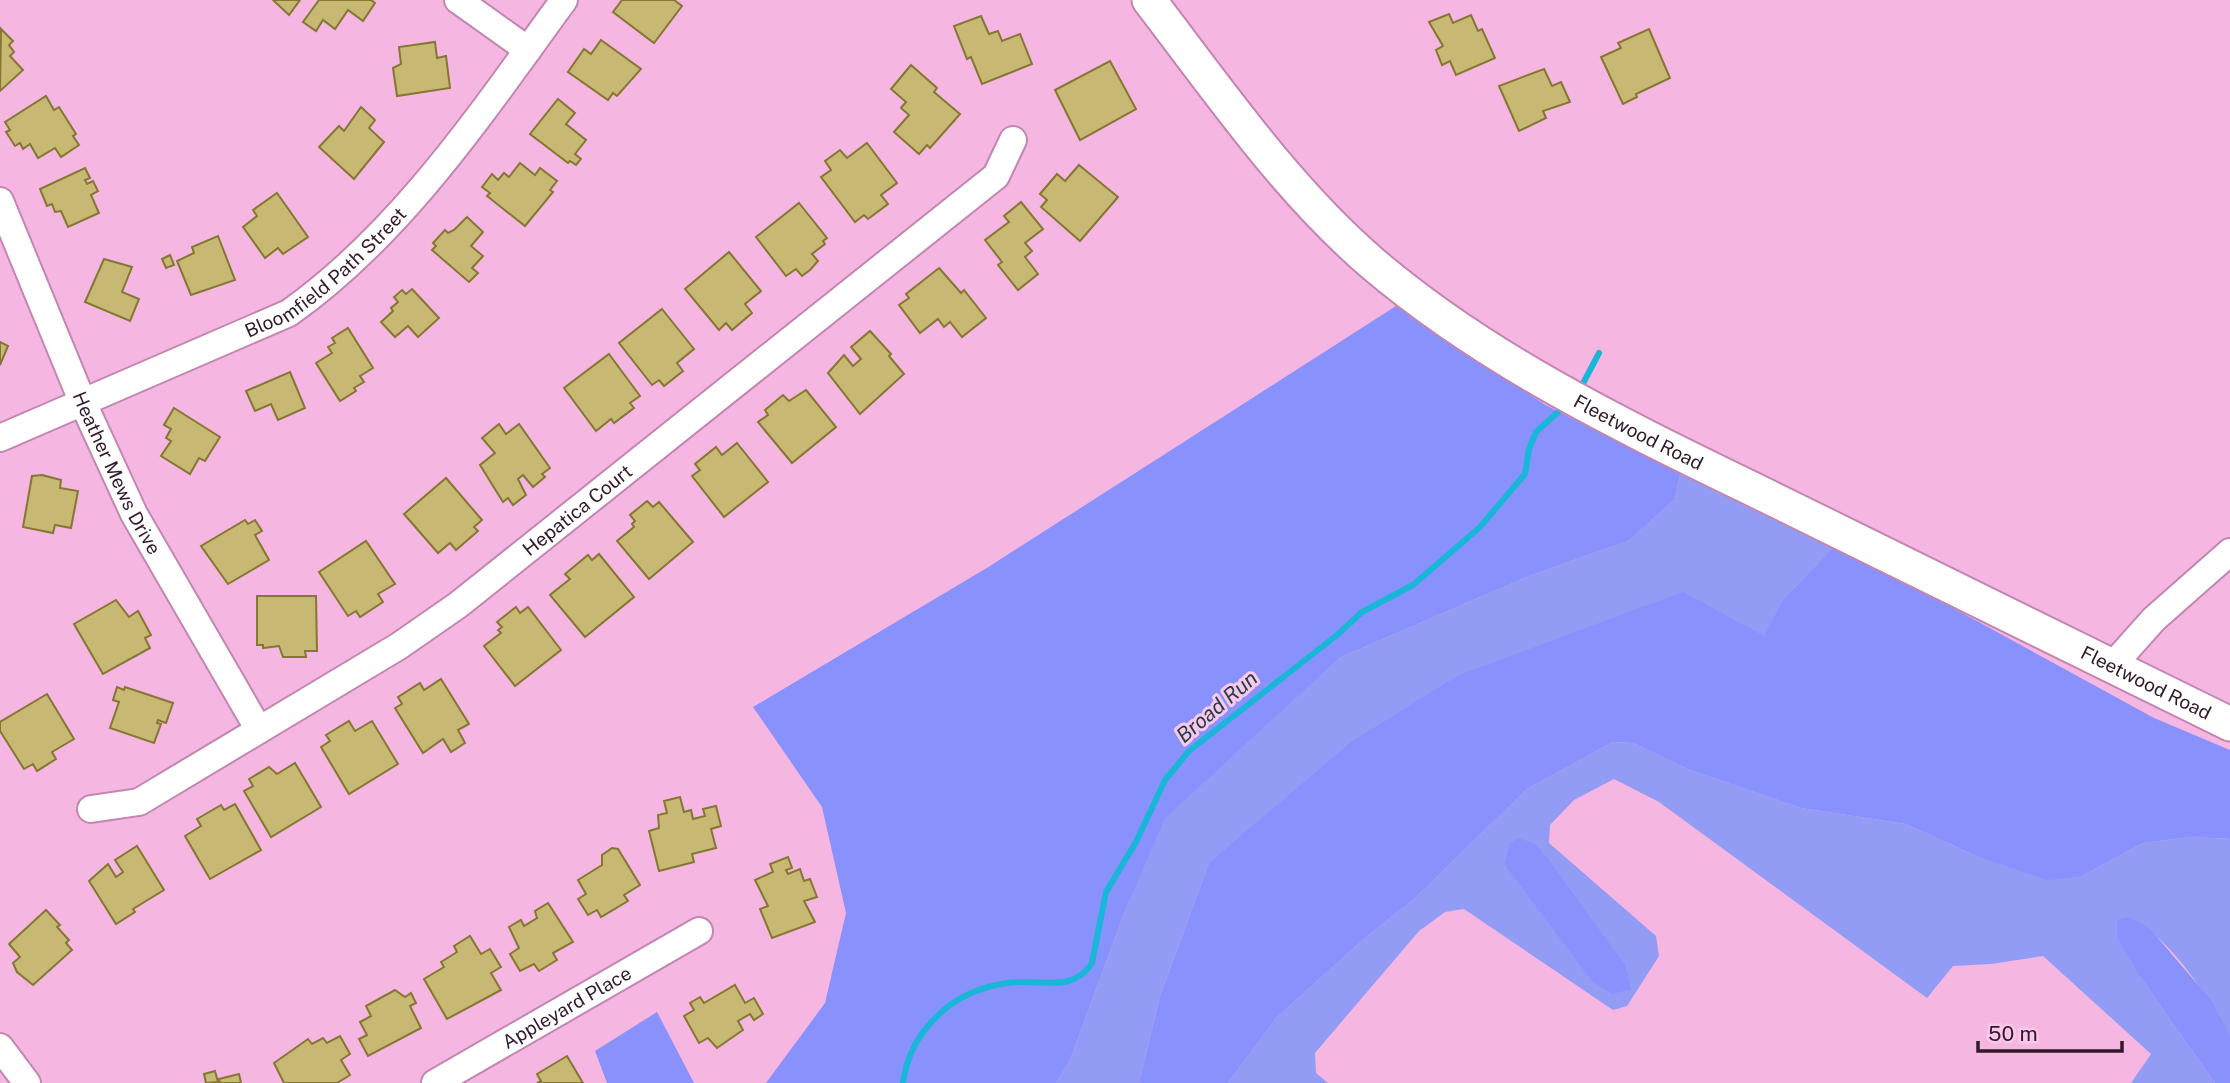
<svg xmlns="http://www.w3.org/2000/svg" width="2230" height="1083" viewBox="0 0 2230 1083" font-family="'Public Sans',sans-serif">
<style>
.green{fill:#929cf5}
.forest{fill:#8891fc}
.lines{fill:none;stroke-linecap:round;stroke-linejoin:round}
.stream{stroke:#1ab6d7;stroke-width:6}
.building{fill:#c7b973;stroke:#857731;stroke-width:2}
.minor-casing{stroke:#c286b1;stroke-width:30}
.major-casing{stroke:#c286b1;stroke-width:37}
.minor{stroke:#fff;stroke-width:26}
.major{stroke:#fff;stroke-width:33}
.labels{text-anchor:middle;stroke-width:6;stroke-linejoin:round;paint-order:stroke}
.street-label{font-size:19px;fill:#311a2b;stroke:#fbc8eb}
.water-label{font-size:21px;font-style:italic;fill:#223f47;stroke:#fbc8eb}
</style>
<rect width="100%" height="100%" fill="#f5b6e2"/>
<g class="green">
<polygon points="1680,474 1836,544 1781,602 1764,637 1209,863 1160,996 1139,1083 1056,1083 1070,1060 1123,916 1164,818 1341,657 1529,576 1630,540 1675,499"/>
<path d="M1613,742L1633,743L1690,770L1801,808L1906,824L1974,855L2082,876L2143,843L2191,837L2230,839V1036C2203,990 2177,947 2131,917L2141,978L2215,1083H2131L2151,1054L2043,956L1991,964L1953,966L1927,998L1659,802L1614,779L1574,800L1550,825L1549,843L1656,936L1659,956L1627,1006L1613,1010L1464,909L1445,912L1419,931L1315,1053L1316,1073L1328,1083H1228L1276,1018L1366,937L1414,899L1527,789Z"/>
</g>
<g class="forest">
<polygon points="1396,306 1544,404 1680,474 1675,499 1630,540 1529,576 1341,657 1165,818 1123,916 1070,1060 1056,1083 766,1083 825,1003 846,913 822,807 753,707 990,566"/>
<polygon points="1836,544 2154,718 2230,750 2230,839 2191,837 2143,843 2082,876 2047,880 1974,855 1906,824 1801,808 1690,770 1633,743 1613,742 1527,789 1414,899 1366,937 1276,1018 1228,1083 1139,1083 1160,996 1209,863 1351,742 1459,675 1683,592 1764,636 1781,602"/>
<polygon points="1518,838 1534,843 1548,859 1625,965 1631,989 1612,994 1592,981 1505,865 1509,844"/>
<polygon points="2131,917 2151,930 2211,1000 2230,1036 2230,1083 2215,1083 2141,978 2117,937 2117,920"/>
<polygon points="657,1012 694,1083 607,1083 595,1051"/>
</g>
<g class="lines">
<g class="stream">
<polyline points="1579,391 1599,353"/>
<path d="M903,1083C907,1055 917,1037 936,1017C959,994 986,984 1019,982C1047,981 1074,991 1092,963L1106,892L1136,842L1165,780L1189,751L1337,635L1362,612L1413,585L1480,527L1525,474L1529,449L1536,432L1567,404"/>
</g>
</g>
<g class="building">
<polygon points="273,0 300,0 289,15"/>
<polygon points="319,0 371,0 375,3 363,21 348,10 335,29 323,20 316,31 303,22"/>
<polygon points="622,0 674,0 682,6 654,43 613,12"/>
<polygon points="1449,14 1453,23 1471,15 1478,31 1482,29 1495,58 1456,75 1450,61 1442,65 1436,50 1443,46 1429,22"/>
<polygon points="981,16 989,34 998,31 1002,41 1020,34 1032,64 982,84 971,57 967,59 954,26"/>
<polygon points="1,29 13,41 9,45 14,52 10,56 23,70 0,91"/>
<polygon points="1649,29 1670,78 1636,94 1637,97 1623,104 1601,57 1621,48 1618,43"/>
<polygon points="601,40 641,69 617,96 613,93 608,100 568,72 584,49 591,54"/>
<polygon points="435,42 437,58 446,56 450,88 397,96 393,68 401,64 399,47"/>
<polygon points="1110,61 1136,109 1080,140 1055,90"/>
<polygon points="911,65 937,88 934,92 960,114 930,148 927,145 919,154 894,132 909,115 901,108 906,102 891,89"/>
<polygon points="1544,69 1552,86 1561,82 1570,102 1543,111 1546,118 1519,131 1499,86"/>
<polygon points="46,96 54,110 59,107 76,134 73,136 79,145 61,157 55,148 38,158 30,144 23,149 20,143 15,146 6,132 10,130 5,122"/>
<polygon points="558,99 575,113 566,124 586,140 575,154 581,159 576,165 570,161 568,163 530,134"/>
<polygon points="361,107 375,120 369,128 384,142 354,179 319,147 339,126 344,131"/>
<polygon points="867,143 897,183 881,195 888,204 868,219 864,215 855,222 821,177 831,170 825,161 840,150 847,158"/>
<polygon points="520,163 535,175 540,168 557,181 550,190 553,192 525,226 487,196 490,193 482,187 492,174 498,180 504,173 509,177"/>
<polygon points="1079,165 1118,197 1080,241 1041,207 1047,200 1040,194 1057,174 1065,181"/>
<polygon points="85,168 90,178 85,180 87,184 93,181 98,191 91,195 99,213 68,227 61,211 55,212 52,204 47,206 40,189"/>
<polygon points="277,193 308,237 283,254 278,248 265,258 243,227 257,216 253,210"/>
<polygon points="1021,202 1043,229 1025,243 1032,251 1025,257 1038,274 1018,290 998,265 1002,262 985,240 1009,222 1004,216"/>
<polygon points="799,203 827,238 823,241 825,244 812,254 818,261 810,270 802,276 796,269 786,276 756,237"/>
<polygon points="467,217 483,232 471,246 483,256 472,268 478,273 469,282 432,250 436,246 433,243 445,230 448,233 454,230"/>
<polygon points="218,236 235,280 191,295 177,261 194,253 192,247"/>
<polygon points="729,252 761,291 745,304 752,313 732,330 726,323 719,330 685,289"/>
<polygon points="170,255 174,265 166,268 162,259"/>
<polygon points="104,259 132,267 122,292 139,299 130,321 85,302"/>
<polygon points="939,268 961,293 964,290 986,318 962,337 950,322 944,327 938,319 920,333 899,305 909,298 906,294"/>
<polygon points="412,289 439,318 418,337 408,326 395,337 381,322 393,311 391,308 398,302 394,297 402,290 406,294"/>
<polygon points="662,309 694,349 677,363 683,371 664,386 659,380 652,385 619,343"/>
<polygon points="348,328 373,368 360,376 364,382 354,388 356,391 340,401 316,363 332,353 328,347 335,343 332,338"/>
<polygon points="870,331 891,354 889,356 904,374 860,414 828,373 844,355 853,366 861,359 851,347"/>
<polygon points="0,342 8,346 0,365"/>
<polygon points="609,354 640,396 630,403 634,408 614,423 611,419 596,431 564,388"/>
<polygon points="290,372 305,408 278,420 271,404 255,411 246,391"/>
<polygon points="806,390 836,427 792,463 758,422 768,415 765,410 783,395 789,401"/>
<polygon points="174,408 220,437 205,461 199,458 190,474 161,456 171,441 166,438 171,429 164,425"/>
<polygon points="499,424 506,434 519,424 550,468 542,474 545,477 533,487 523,475 518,479 526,495 513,505 508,498 503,502 480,465 495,453 482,438"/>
<polygon points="737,443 768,482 724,517 692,476 700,470 695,464 716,447 722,455"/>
<polygon points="42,475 61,480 60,488 78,491 71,528 55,525 53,533 23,527 32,476"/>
<polygon points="446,478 482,520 474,527 478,531 456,550 450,543 438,553 404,514"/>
<polygon points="647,501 653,507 659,502 693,542 649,579 617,541 634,527 632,524 635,521 630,515"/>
<polygon points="245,520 248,524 255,520 262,531 255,535 269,560 228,584 201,546"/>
<polygon points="366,541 395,584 378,594 383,602 360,617 356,611 348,616 319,572"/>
<polygon points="599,554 634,597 585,637 550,595 570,579 565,574 588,555 592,560"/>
<polygon points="257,596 316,596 317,651 305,651 306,657 283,657 279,646 263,648 263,645 257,645"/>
<polygon points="116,600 129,617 138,611 151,635 145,638 150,648 103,674 74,624"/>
<polygon points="516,607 520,613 528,607 561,650 515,686 484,646 501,633 498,630 502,627 497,622"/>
<polygon points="441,679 469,724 458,730 465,743 451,752 443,739 423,753 395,708 402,704 398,697 420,683 424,690"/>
<polygon points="117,687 124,690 125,687 173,703 166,723 158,720 157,723 161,724 154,743 110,728 119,702 113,700"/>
<polygon points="47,694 74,739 52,752 56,759 37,771 33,764 24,769 0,731 0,722"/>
<polygon points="349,721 355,731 372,721 398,764 349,794 321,747 330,741 326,735"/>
<polygon points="295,763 321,807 271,837 244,791 253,786 249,779 269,767 277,774"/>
<polygon points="680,797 684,812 691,810 693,819 705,816 703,809 716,806 721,826 711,829 716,848 692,854 694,862 659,871 649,831 659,828 658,815 667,813 664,801"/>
<polygon points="235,804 261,850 210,879 185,836 201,826 197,819 221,805 224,810"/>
<polygon points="137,846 164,890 133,909 135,912 116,924 89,881 108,864 116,877 123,872 115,860"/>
<polygon points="612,848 618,849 640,885 624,895 628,901 601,917 597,910 588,915 578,899 586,894 578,880 602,865 602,855"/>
<polygon points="788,857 792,868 786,870 788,874 800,869 804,881 810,879 817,897 804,901 815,922 772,938 760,909 768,906 755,880 773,872 770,864"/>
<polygon points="548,903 573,942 553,953 557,960 539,971 534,964 520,971 510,954 519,948 509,927 521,920 524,926 537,918 535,911"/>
<polygon points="46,910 60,925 57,927 69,940 66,943 72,950 33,985 17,972 13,963 20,957 9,944"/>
<polygon points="470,936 481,954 490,949 501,967 491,973 501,990 447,1019 424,979 444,967 441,962 457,952 454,946"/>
<polygon points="735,985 745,1003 754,998 763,1014 754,1020 750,1014 738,1021 743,1030 717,1048 708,1038 699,1043 684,1016 694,1010 690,1003 700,997 704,1003"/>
<polygon points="395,990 405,997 411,993 416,1003 410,1006 421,1028 368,1056 359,1039 367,1035 360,1022 371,1016 366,1006"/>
<polygon points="340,1036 350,1054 341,1060 350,1075 337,1083 284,1083 274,1063 308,1039 312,1044 323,1038 327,1043"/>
<polygon points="567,1056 583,1083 537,1083 541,1081 537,1074"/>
<polygon points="215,1071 218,1082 206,1083 204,1074"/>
<polygon points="239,1074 241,1083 220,1083 219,1079"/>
</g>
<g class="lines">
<defs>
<g id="minor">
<polyline points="458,0 528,50"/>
<path id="s1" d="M0,201L83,403L134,514L259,730"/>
<path id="s2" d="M0,438L289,313C403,232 482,112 564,0"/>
<polyline points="2112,666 2154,619 2230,552"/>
<path id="s3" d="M91,809L139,802L399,646L458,605L996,176L1013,140"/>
<polyline points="0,1047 27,1083"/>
<path id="s4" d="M435,1083L699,931"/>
</g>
<g id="major">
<path id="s5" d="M1149,0C1219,91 1285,188 1372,263C1494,367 1640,434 1783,504C1932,577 2081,650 2230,724"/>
</g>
</defs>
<use href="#minor" class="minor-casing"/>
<use href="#major" class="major-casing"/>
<use href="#minor" class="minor"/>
<use href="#major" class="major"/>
</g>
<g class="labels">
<g class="street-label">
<text dy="7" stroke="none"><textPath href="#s2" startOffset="368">Bloomfield Path Street</textPath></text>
<text dy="7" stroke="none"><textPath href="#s5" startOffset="662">Fleetwood Road</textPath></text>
<text dy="7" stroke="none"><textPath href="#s1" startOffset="296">Heather Mews Drive</textPath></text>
<text dy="7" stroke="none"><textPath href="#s3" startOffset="576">Hepatica Court</textPath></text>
<text dy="7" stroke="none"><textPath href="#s5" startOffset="1228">Fleetwood Road</textPath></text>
<text dy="7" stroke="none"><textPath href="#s4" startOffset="152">Appleyard Place</textPath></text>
</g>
<g class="water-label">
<text transform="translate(1217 707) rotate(-40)" y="7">Broad Run</text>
</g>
</g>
<path d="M1978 1041v10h144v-10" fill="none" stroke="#311a2b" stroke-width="3.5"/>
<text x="1988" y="1041" font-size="21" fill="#311a2b" stroke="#fbc8eb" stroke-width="5" paint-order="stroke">50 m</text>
</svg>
